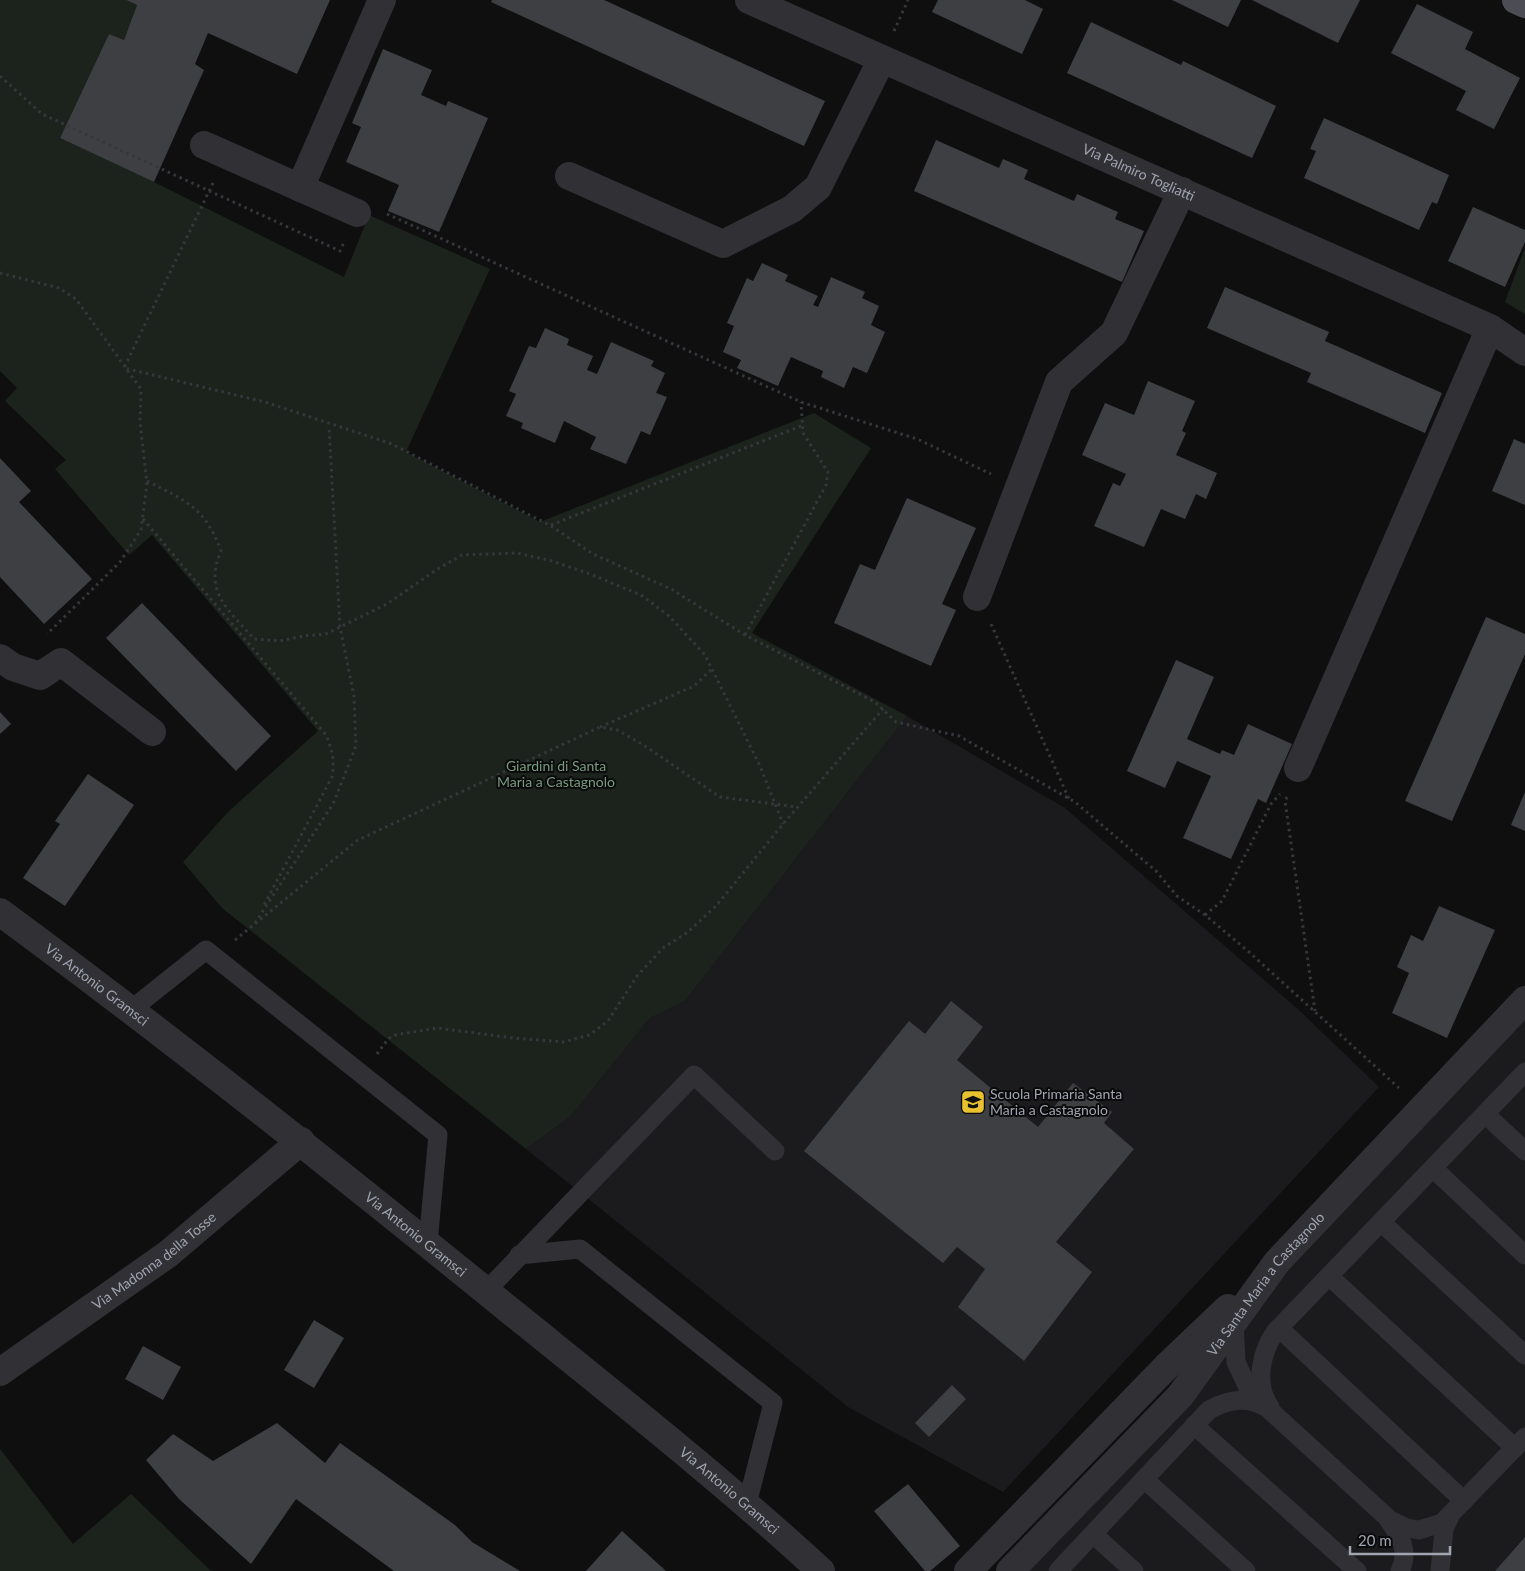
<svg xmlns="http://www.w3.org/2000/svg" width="1525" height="1571" viewBox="0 0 1525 1571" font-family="Lato,sans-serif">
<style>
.built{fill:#1b1b1d}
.green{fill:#1c231d}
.building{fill:#3e3f43}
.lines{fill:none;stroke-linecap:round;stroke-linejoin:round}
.path{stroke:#36373c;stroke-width:3;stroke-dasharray:2.5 4;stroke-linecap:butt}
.lane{stroke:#303035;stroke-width:19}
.street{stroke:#303035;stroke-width:28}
.primary{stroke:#4c4d54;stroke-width:28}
.labels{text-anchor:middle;stroke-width:4;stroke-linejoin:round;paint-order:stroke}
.street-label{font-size:14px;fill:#a1a4b1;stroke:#0a0a0b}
.park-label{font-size:14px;fill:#789b7f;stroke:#0a0a0b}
.poi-label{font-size:14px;fill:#a1a4b1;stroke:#0a0a0b;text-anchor:start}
</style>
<rect width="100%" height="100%" fill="#0f0f10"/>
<g class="built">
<polygon points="907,716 1065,808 1300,1011 1379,1087 1003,1492 848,1407 526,1149 570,1117 650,1018 685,1001"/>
<polygon points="1525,1000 1525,1537 1495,1571 1010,1571 1180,1396 1277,1262"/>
</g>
<g class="green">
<polygon points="0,0 126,0 137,5 124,40 109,34 60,138 154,182 344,277 369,215 490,269 406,452 525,514 540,522 814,413 871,448 752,633 907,716 685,1001 650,1018 570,1117 526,1149 222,908 183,862 228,812 318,731 152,535 129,555 55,469 66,460 5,401 17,388 0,371"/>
<polygon points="1525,248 1525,314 1505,302"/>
<polygon points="0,1449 73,1544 131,1494 211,1571 0,1571"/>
</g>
<g class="building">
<polygon points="126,0 330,0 297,74 208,33 195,64 204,70 154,182 60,138 109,34 124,40 137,5"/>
<polygon points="492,0 604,0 825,101 804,146 491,2"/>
<polygon points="938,0 1025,0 1043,9 1022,54 932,12"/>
<polygon points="1172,0 1241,0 1228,27"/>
<polygon points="1252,0 1360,0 1338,43"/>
<polygon points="1417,4 1473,32 1465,49 1520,78 1494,129 1456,110 1466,91 1391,53"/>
<polygon points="1091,22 1181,65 1183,61 1276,106 1252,158 1067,73"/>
<polygon points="383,49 432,70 421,95 446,106 448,101 488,118 439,232 388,211 399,185 346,162 361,127 352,123"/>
<polygon points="1324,118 1449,175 1437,204 1432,202 1419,230 1304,178 1316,151 1310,149"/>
<polygon points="936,140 999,168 1003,159 1028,170 1024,179 1074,201 1077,194 1118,212 1115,219 1144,231 1122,282 914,191"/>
<polygon points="1473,207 1525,230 1525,242 1505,287 1448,261"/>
<polygon points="762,263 788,275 785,281 818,296 813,305 818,307 831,277 865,292 862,298 879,306 871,325 885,332 867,373 853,367 844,388 821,377 823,371 791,357 778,386 737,368 741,360 723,352 734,326 727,323 747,278 753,281"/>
<polygon points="1225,287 1329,332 1325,341 1442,393 1425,433 1307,382 1311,373 1207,328"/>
<polygon points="545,328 569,339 567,345 593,356 587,370 597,374 611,342 654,361 651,366 665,373 656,393 667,397 650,435 641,431 626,464 590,449 596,437 564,421 555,443 521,428 523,423 506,416 516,394 509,391 529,346 536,348"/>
<polygon points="1148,381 1195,401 1182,431 1186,433 1176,455 1217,473 1206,499 1196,494 1185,519 1161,509 1144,547 1094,526 1113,483 1120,486 1126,474 1082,455 1105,403 1134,415"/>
<polygon points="1514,439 1525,444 1525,505 1492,491"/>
<polygon points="0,458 31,491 19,502 92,579 44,624 0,577"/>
<polygon points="907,498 976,528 942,604 956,610 931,666 834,623 860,564 875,570"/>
<polygon points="142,603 271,736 236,771 106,638"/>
<polygon points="1486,617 1525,634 1525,654 1452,821 1405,801"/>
<polygon points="1176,660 1214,677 1187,739 1220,754 1222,750 1234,755 1248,724 1292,744 1266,803 1258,799 1231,859 1183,838 1211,776 1177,761 1165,788 1127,771"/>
<polygon points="0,712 11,724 0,734"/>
<polygon points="88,774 134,805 65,906 23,878 60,824 55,821"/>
<polygon points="1525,792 1525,831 1511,825"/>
<polygon points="1439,906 1495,930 1447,1038 1392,1013 1409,973 1397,967 1411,935 1423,941"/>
<polygon points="951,1001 983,1027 957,1060 1038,1127 1073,1083 1112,1112 1104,1123 1134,1149 1056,1242 1092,1272 1024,1361 958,1307 985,1269 957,1247 943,1263 804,1151 909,1021 925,1034"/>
<polygon points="314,1320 344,1338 314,1388 284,1370"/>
<polygon points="143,1346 181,1367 163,1400 125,1379"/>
<polygon points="952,1385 966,1399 929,1437 915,1423"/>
<polygon points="277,1423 325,1463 340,1443 455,1525 472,1542 520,1571 394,1571 296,1499 251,1564 179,1499 146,1460 173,1434 213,1461"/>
<polygon points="908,1484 960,1546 930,1571 925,1571 874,1511"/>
<polygon points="622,1531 666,1571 586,1571"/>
<polygon points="1525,1537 1525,1571 1495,1571"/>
</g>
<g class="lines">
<g class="path">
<polyline points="894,31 908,0"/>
<polyline points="0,76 42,114 340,251 345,240"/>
<polyline points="213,183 124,368 265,402 392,444 551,526 593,554 671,589 745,635 875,702 896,722 959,736 1075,802 1156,871 1177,896 1205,915 1249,952 1399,1088"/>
<polyline points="387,214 801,402 917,439 991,474"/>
<polyline points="0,273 59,288 76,299 141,389 140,422 147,484 141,530 120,562 47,634"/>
<path d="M147,481C186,501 205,507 221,551C203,592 229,610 254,639L280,641L303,636L326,634L387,604L436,570L462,555L517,553L552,561L590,574L641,595L669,616L705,655L760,766L783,824"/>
<path d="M143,519L326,735C332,750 335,760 332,777L263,907"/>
<polyline points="551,525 801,426"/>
<polyline points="991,624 1069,799"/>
<polyline points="745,635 826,485 828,472 803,433 801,402"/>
<polyline points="600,727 694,686 712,669"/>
<polyline points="1287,797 1285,801 1315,1011"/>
<polyline points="1205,915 1222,901 1271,804 1280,794"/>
<polyline points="255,923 333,804 356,746 354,696 340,627 329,426"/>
<polyline points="235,940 358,840 600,727 617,730 642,744 720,797 797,807"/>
<polyline points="377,1054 388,1039 395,1035 437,1028 513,1038 564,1042 589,1035 608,1021 637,976 663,948 688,932 716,906 783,824 883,709"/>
</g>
<g class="lane">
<polyline points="132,1009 206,950 438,1135 428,1243"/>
<polyline points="1485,1114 1525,1151"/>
<polyline points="1433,1168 1525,1255"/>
<polyline points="1381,1222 1525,1355"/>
<polyline points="519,1255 580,1249 773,1403 747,1504"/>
<polyline points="1329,1276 1515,1448"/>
<polyline points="486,1291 694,1075 775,1151"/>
<polyline points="1234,1320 1236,1362 1250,1392 1390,1520 1407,1528 1419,1530 1442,1523 1525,1437"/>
<polyline points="1279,1328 1464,1501"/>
<path d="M1270,1407C1254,1385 1261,1353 1275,1332L1525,1072"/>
<polyline points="1194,1425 1357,1571"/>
<polyline points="1144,1479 1246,1571"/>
<path d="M1388,1519C1400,1536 1410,1551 1400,1571"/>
<polyline points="1093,1534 1134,1571"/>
<path d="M1058,1571L1209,1410C1227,1400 1245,1396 1264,1406"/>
<polyline points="1440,1571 1444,1529 1450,1516"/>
</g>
<g class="street">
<path id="s1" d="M749,0L1490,328L1525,352"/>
<polyline points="204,145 357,213"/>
<polyline points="569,176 723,244 792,209 818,187 882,59"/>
<polyline points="300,188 382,0"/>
<polyline points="977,597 1059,382 1114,333 1182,191"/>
<polyline points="0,658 13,667 40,676 61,662 152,732"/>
<polyline points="1298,768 1490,328"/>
<path id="s2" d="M0,912C175,1041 344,1176 513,1313C617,1397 722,1480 821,1571"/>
<path id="s3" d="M0,1372L168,1254L301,1141"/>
<polyline points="968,1571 1167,1366 1228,1308"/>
<path id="s4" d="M1010,1571L1180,1396L1277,1262L1525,1000"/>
</g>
<polyline class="primary" points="1516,0 1525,4"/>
</g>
<defs>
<symbol id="school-square" viewBox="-11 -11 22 22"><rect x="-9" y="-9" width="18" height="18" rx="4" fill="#e8c12f" stroke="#0a0a0b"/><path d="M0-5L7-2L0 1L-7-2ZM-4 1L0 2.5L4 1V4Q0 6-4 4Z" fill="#111"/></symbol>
</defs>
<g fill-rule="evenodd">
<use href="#school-square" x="959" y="1088" width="28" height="28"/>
</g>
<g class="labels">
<g class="street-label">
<text dy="5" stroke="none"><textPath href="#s1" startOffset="426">Via Palmiro Togliatti</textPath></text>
<text dy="5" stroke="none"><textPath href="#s2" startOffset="121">Via Antonio Gramsci</textPath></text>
<text dy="5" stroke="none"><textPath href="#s2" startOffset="526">Via Antonio Gramsci</textPath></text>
<text dy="5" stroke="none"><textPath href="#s3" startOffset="190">Via Madonna della Tosse</textPath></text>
<text dy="5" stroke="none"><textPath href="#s4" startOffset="385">Via Santa Maria a Castagnolo</textPath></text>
<text dy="5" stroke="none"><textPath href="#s2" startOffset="931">Via Antonio Gramsci</textPath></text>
</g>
<g class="park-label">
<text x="556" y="771">Giardini di Santa<tspan x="556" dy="16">Maria a Castagnolo</tspan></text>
</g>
<g class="poi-label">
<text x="990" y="1099">Scuola Primaria Santa<tspan x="990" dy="16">Maria a Castagnolo</tspan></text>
</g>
</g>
<path d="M1350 1546v8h100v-8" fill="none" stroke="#a1a4b1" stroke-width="2.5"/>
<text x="1358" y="1546" font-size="15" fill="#a1a4b1" stroke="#0a0a0b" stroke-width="4" paint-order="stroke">20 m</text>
</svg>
